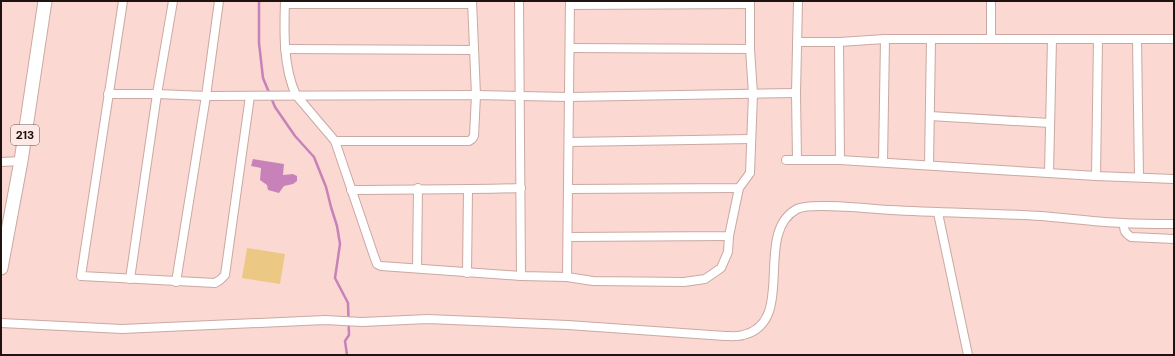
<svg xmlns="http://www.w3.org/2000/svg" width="1175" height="356" viewBox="0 0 1175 356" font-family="'DM Sans',sans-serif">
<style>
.green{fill:#ebc984}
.water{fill:#c782b9}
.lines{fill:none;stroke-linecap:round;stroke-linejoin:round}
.stream{stroke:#c782b9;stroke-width:2.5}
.minor-casing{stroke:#caa9a3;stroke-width:10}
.primary-casing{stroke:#caa9a3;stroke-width:15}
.minor{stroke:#fff;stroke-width:8}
.primary{stroke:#fff;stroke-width:13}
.labels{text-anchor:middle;stroke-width:4;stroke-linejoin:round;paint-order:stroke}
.shield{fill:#fee9e5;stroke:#615351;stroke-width:1}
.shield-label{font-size:12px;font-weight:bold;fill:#1e1311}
</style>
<rect width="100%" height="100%" fill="#fbd8d2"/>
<polygon class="green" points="247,248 285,254 280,284 242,278"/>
<polygon class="water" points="253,159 284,164 283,175 293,174 297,176 297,181 293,184 284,186 279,193 268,190 267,185 260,180 261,168 251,166"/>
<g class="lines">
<polyline class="stream" points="259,1 259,43 263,78 275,107 295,136 314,157 326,187 331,207 337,226 340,244 335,278 348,303 349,335 345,341 347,355"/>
<defs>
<g id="minor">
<polyline points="123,1 81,276 215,283 220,280 225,275 250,96"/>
<path d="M285,1C284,31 283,67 296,95L335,141L374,256L377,264L381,266L521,276L567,277L593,281L684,282L705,279L721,268L728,252L729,236"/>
<polyline points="519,1 521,276"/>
<polyline points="285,4 472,4"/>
<polyline points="570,5 750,4"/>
<polyline points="991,39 991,1"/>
<polyline points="1137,39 1139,177"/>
<polyline points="797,42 839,42 885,39 1174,39"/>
<polyline points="839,42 840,160"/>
<polyline points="570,48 750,49"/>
<polyline points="285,49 474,50"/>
<polyline points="108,94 157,94 206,96 476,95 569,97 796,93"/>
<polyline points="930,116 1050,123"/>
<polyline points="335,141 469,141 472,139 474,136 476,95 472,1"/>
<polyline points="569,142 751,139"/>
<polyline points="786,160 840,160 1096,176 1174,179"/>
<polyline points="797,160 796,93 798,1"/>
<polyline points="1,162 21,161"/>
<polyline points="883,162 885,39"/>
<polyline points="929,165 931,40"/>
<polyline points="1049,173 1052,39"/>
<polyline points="1096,176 1098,39"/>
<polyline points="568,189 739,188 750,173 753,94 750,49 750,1"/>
<path d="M351,190C408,189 464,190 521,188"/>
<polyline points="938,213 968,355"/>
<path d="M1124,224C1124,231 1125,233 1131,237L1174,239"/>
<polyline points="568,237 729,236 739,188"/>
<polyline points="417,268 418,188"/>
<polyline points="467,273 468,190"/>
<polyline points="567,277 570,1"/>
<polyline points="130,279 157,94 173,1"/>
<polyline points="176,282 206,96 219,1"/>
<path d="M1,323L122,329L325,320L362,322L428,319L568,325L725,336C730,336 737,337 743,335C798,322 752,233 797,209C810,202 872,209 890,210C941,213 991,213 1041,216C1068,218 1095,222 1123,223C1140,224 1157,224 1174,224"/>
</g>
<polyline id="primary" points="1,268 21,161 45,1"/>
</defs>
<use href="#minor" class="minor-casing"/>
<use href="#primary" class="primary-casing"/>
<use href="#minor" class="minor"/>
<use href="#primary" class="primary"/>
</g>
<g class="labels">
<rect class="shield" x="11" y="125" width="28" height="20" rx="3"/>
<g class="shield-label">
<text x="25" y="139">213</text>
</g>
</g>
<rect width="1175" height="356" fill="none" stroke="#1e1311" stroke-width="4"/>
</svg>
